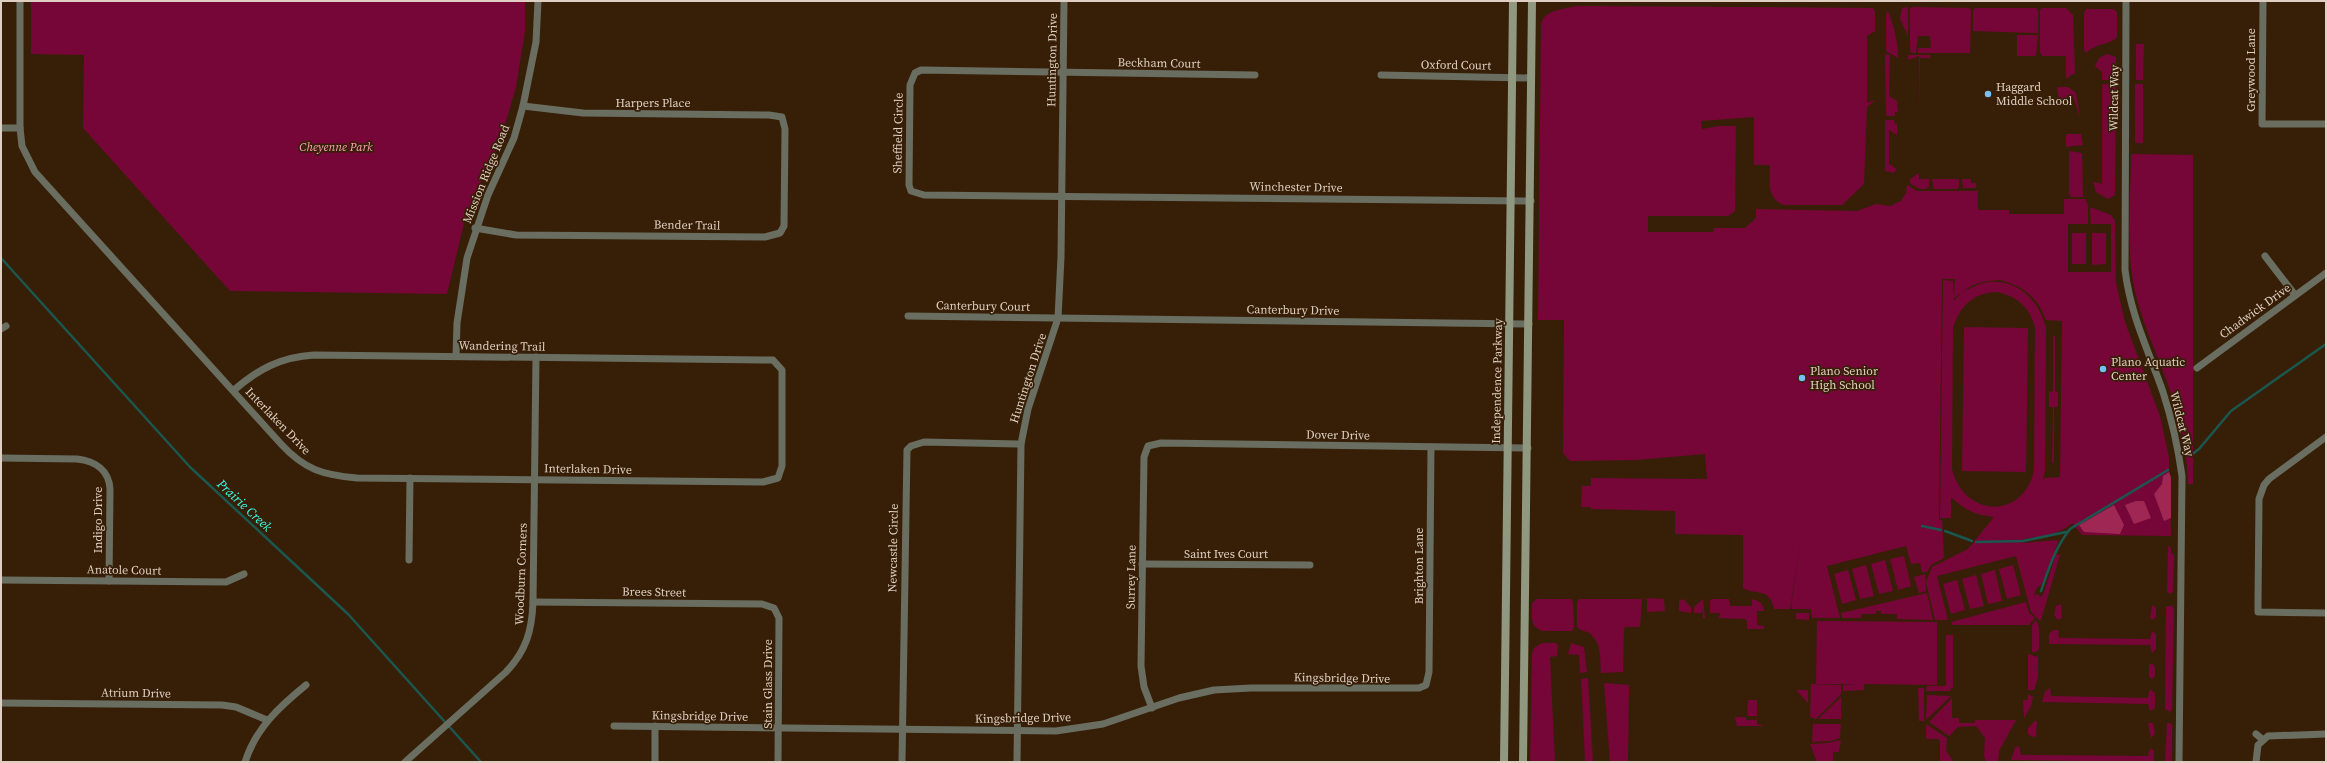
<svg xmlns="http://www.w3.org/2000/svg" width="2327" height="763" viewBox="0 0 2327 763" font-family="'Source Serif 4',serif">
<style>
.green{fill:#760638;fill-rule:evenodd}
.forest{fill:#9e2853}
.lines{fill:none;stroke-linecap:round;stroke-linejoin:round}
.stream{stroke:#1a574f;stroke-width:2.5}
.minor{stroke:#696e60;stroke-width:7}
.secondary{stroke:#909880;stroke-width:8}
.poi-dot{fill:#77bff7;stroke:#371f07;stroke-width:1.5}
.labels{text-anchor:middle;stroke-width:3.5;stroke-linejoin:round;paint-order:stroke}
.street-label{font-size:12px;fill:#dfcfc2;stroke:#371f07}
.poi-label{font-size:12px;fill:#dfcfc2;stroke:#371f07;text-anchor:start}
.park-label{font-size:12px;font-style:italic;fill:#fda1b9;stroke:#371f07}
.water-label{font-size:13px;font-style:italic;fill:#3afce6;stroke:#371f07}
</style>
<rect width="100%" height="100%" fill="#371f07"/>
<g class="green">
<polygon points="31,1 525,1 525,31 516,87 502,135 466,215 447,294 230,291 83,128 84,55 31,54"/>
<path d="M1576,6L1873,8L1875,11V31L1867,36V103L1875,100L1867,107L1864,184L1842,205H1784C1766,199 1770,180 1770,165H1754V117L1701,121L1702,129L1719,126H1736L1735,211L1728,216H1648V232H1713L1714,228H1745L1756,218V209L1857,211L1876,204L1890,206L1901,201L1906,193L1907,185L1917,191H1978V210H2009V214H2064V199H2085L2088,205V224H2068V272H2111V224H2091L2090,207L2111,215L2115,221L2116,283L2125,322L2160,416L2169,457L2171,536L2082,535L2072,523C2060,535 2039,537 2023,539V543L2057,540L2058,542L2042,584L2036,589L2034,595L2038,594L2040,597L2043,595L2056,554L2060,555L2041,620H2039L2031,612L2016,556L1937,576L1948,620H1935L1926,582L1932,567L1968,549L1994,517C1976,515 1964,510 1951,497V518H1940L1943,280L1953,281L1954,301L1961,293L1954,298L1955,279H1942L1939,520H1942L1944,558L1931,565L1927,572H1922L1920,563L1911,564L1906,546L1827,566L1840,618H1812L1811,609H1792L1791,606L1802,533L1790,609H1774C1769,586 1756,596 1743,588V535L1675,534V511L1591,509V507H1581L1582,486H1591V478L1707,479L1705,454L1636,460L1570,461L1563,453L1564,320H1538L1541,24C1545,9 1562,10 1576,6ZM2000,280C2023,286 2038,297 2046,320L2062,321L2060,477L2045,478L2043,480L2045,470L2046,328C2039,299 2015,276 1983,283C1976,285 1969,289 1963,292C1974,282 1986,281 2000,280ZM1997,292C2018,296 2030,308 2035,328L2034,470C2024,520 1964,518 1952,469L1953,328C1960,306 1973,293 1997,292Z"/>
<polygon points="1907,7 1908,8 1908,36 1900,19 1902,8"/>
<polygon points="1912,7 1969,8 1971,10 1970,53 1918,53 1918,48 1931,48 1930,36 1918,36 1916,53 1912,53 1910,51 1910,9"/>
<polygon points="1975,8 2036,8 2038,10 2038,33 1973,31 1973,10"/>
<polygon points="2042,8 2066,8 2073,15 2075,74 2071,75 2068,78 2066,78 2066,56 2042,56 2040,52 2040,10"/>
<path d="M2086,9H2113L2117,12V37C2108,46 2098,42 2086,53L2084,50V13Z"/>
<path d="M1888,11C1894,28 1898,39 1898,58L1886,51V13Z"/>
<polygon points="2017,35 2038,35 2036,56 2017,56"/>
<polygon points="2136,44 2144,44 2143,80 2136,80"/>
<polygon points="1885,54 1890,55 1889,96 1897,101 1898,112 1895,112 1895,116 1886,116"/>
<polygon points="2107,54 2116,57 2116,78 2114,80 2102,80 2102,72 2095,66 2099,58"/>
<polygon points="1908,55 1930,55 1930,58 1920,58 1920,109 1919,56 1908,60"/>
<polygon points="2102,84 2114,84 2116,87 2115,195 2108,199 2096,192 2093,182 2102,184"/>
<rect x="2135" y="84" width="8" height="59"/>
<polygon points="2057,87 2068,87 2076,93 2080,117 2073,96 2059,100"/>
<polygon points="1885,120 1894,120 1895,124 1897,124 1897,135 1889,130 1889,164 1897,169 1894,173 1885,171"/>
<polygon points="2066,134 2081,134 2083,145 2066,147"/>
<polygon points="2069,151 2082,153 2083,197 2071,197 2069,194"/>
<path d="M2131,154L2193,155V484H2188C2187,457 2183,432 2175,406C2165,371 2148,338 2138,303C2124,256 2131,202 2131,154Z"/>
<path d="M1919,173V179H1929V187C1922,192 1916,187 1910,183V179Z"/>
<polygon points="1932,179 1959,179 1959,187 1957,189 1934,189"/>
<polygon points="1962,179 1971,179 1971,183 1976,183 1976,188 1963,188"/>
<rect x="2072" y="233" width="14" height="31"/>
<polygon points="2092,233 2106,233 2106,264 2092,265"/>
<polygon points="1964,327 2028,328 2026,472 1962,471"/>
<polygon points="2053,336 2055,336 2055,391 2058,392 2058,407 2054,407 2054,463 2052,463 2053,407 2049,407 2049,392 2053,391"/>
<polygon points="2168,546 2171,548 2171,554 2174,554 2173,591 2171,594 2167,592"/>
<polygon points="1904,556 1911,586 1898,590 1890,559"/>
<polygon points="1885,560 1893,591 1879,594 1871,564"/>
<polygon points="1866,565 1874,596 1860,599 1852,569"/>
<polygon points="2013,565 2021,595 2007,599 1999,569"/>
<polygon points="1848,570 1856,600 1842,604 1834,574"/>
<polygon points="1995,570 2002,601 1988,604 1981,574"/>
<polygon points="1925,574 1926,591 1919,593 1914,577"/>
<polygon points="1976,575 1984,606 1970,609 1962,579"/>
<polygon points="1957,580 1965,610 1951,614 1943,584"/>
<polygon points="1927,593 1933,620 1897,619 1897,614 1881,614 1881,611 1876,611 1876,614 1861,614 1861,618 1842,618 1841,613"/>
<polygon points="1647,598 1664,599 1665,611 1647,612"/>
<polygon points="1537,599 1571,599 1573,602 1574,627 1572,631 1542,631 1534,626 1532,620 1532,603"/>
<path d="M1579,599H1642L1640,627H1625L1624,629L1623,672L1601,673C1600,659 1602,642 1589,633C1585,631 1581,631 1577,627V602Z"/>
<polygon points="1683,599 1691,607 1691,613 1679,611 1679,601"/>
<polygon points="1703,599 1705,618 1703,618 1702,603 1702,613 1694,613 1694,607"/>
<path d="M1712,599H1729L1730,606H1752V599C1759,601 1763,603 1764,611H1757V625L1764,626V629H1747V621L1745,619L1719,618L1720,613H1710V601Z"/>
<polygon points="2026,602 2029,613 2035,618 2029,625 1953,625 1951,622"/>
<polygon points="2061,604 2062,618 2058,620 2054,615 2056,606"/>
<polygon points="2152,605 2156,608 2156,617 2152,620 2150,618"/>
<polygon points="2168,606 2172,606 2174,609 2172,709 2170,712 2165,709 2166,607"/>
<polygon points="1796,613 1809,613 1809,620 1796,619"/>
<polygon points="2036,620 2039,627 2039,649 2036,652 2032,652 2032,625"/>
<polygon points="1817,621 1937,622 1937,685 1864,684 1864,690 1843,691 1843,685 1856,684 1816,684"/>
<polygon points="2053,630 2058,630 2059,638 2150,639 2152,631 2156,634 2156,649 2152,653 2150,645 2049,644 2049,634"/>
<polygon points="1946,635 1953,635 1953,688 1951,688 1950,691 1926,691 1927,686 1946,686"/>
<polygon points="1542,643 1555,643 1558,645 1557,656 1550,657 1555,762 1530,762 1532,653 1534,648"/>
<polygon points="1571,643 1584,647 1587,672 1580,673 1579,655 1568,654"/>
<polygon points="2028,654 2038,657 2038,677 2034,690 2028,690"/>
<polygon points="2152,663 2155,667 2155,676 2152,679 2149,677 2149,665"/>
<polygon points="1588,678 1593,762 1585,762 1581,679"/>
<polygon points="1604,683 1629,685 1628,762 1610,762"/>
<polygon points="1811,684 1841,685 1841,694 1816,719 1810,717"/>
<polygon points="1918,688 1924,688 1924,721 1919,721"/>
<polygon points="2050,688 2051,696 2148,698 2149,691 2151,690 2155,693 2155,708 2150,711 2148,704 2042,702 2045,692"/>
<polygon points="1796,690 1808,690 1808,703"/>
<polygon points="2028,694 2033,697 2031,706 2024,718 2023,700 2028,700"/>
<polygon points="1927,695 1951,696 1926,720 1927,696"/>
<polygon points="1841,697 1841,719 1818,719"/>
<polygon points="1952,698 1952,718 1959,718 1959,723 1975,723 1975,720 2016,720 1999,751 1998,762 1986,762 1984,756 1985,738 1976,726 1958,727 1949,736 1929,722"/>
<polygon points="1748,700 1757,700 1757,716 1747,716"/>
<polygon points="1735,717 1746,717 1746,720 1756,720 1757,718 1757,724 1764,726 1737,726"/>
<polygon points="2035,721 2037,721 2036,736 2032,737 2028,734 2028,728"/>
<polygon points="2148,723 2153,723 2155,734 2151,738"/>
<polygon points="2167,723 2170,723 2172,725 2172,762 2165,762"/>
<polygon points="1813,724 1841,724 1840,738 1831,741 1812,742"/>
<polygon points="1926,724 1947,738 1946,751 1954,762 1940,762 1940,741 1938,739 1926,739"/>
<polygon points="1841,740 1839,752 1833,752 1833,762 1817,762 1810,744 1828,743"/>
<polygon points="2019,746 2021,755 2148,756 2150,748 2154,751 2154,762 2011,760 2015,748"/>
</g>
<g class="forest">
<polygon points="2169,472 2171,477 2171,518 2164,521 2154,494 2162,484 2163,476"/>
<polygon points="2136,501 2144,501 2151,518 2134,524 2125,505"/>
<polygon points="2114,505 2124,525 2120,534 2084,532 2079,525"/>
</g>
<g class="lines">
<g class="stream">
<polyline points="1,258 190,467 348,614 481,762"/>
<polyline points="2190,456 2199,449 2231,411 2326,344"/>
<polyline points="1922,526 1941,530"/>
<polyline points="1945,531 1972,541"/>
<polyline points="1976,542 2023,541 2066,532"/>
<path d="M2041,591C2049,568 2055,548 2070,529L2168,470"/>
</g>
<g class="minor">
<path d="M20,1V128L22,146L35,172L281,444C305,470 323,475 357,478L763,482L778,478L782,466V370L773,360L314,355C281,357 258,369 233,391"/>
<path d="M2126,1L2125,270C2131,317 2148,349 2163,392C2172,420 2178,447 2182,476L2179,762"/>
<polyline points="2263,1 2262,124 2326,124"/>
<polyline points="1255,75 921,70 915,73 910,85 909,185 911,191 924,195 1531,201"/>
<polyline points="1381,75 1531,78"/>
<polyline points="1,128 20,128"/>
<polyline points="475,228 516,235 765,237 780,233 784,226 785,129 782,117 769,115 583,113 523,106"/>
<polyline points="2265,256 2295,295"/>
<polyline points="908,316 1529,324"/>
<polyline points="1,329 6,326"/>
<polyline points="456,356 457,323 467,258 488,195 514,138 523,106 536,42 538,1"/>
<polyline points="2197,368 2326,273"/>
<polyline points="2326,437 2269,479 2264,485 2259,499 2258,604 2258,612 2326,613"/>
<path d="M1,458L77,459C95,461 109,470 110,489L109,581"/>
<polyline points="409,560 410,478"/>
<polyline points="1142,564 1310,565"/>
<polyline points="1,580 226,582 244,574"/>
<polyline points="533,602 762,604 774,608 779,618 778,762"/>
<polyline points="1,703 222,705 236,707 267,720"/>
<polyline points="1152,708 1144,687 1141,666 1144,457 1148,446 1161,443 1528,448"/>
<polyline points="614,726 1056,731 1103,724 1179,698 1214,690 1251,688 1419,688 1426,685 1429,672 1431,447"/>
<polyline points="2256,734 2262,739"/>
<path d="M245,762C256,728 279,707 306,685"/>
<path d="M405,762L506,672C526,651 532,631 533,602L536,357"/>
<polyline points="655,762 655,726"/>
<polyline points="902,762 907,450 911,446 924,442 1021,444"/>
<polyline points="1017,762 1021,444 1028,409 1058,318 1061,257 1064,1"/>
<polyline points="2256,762 2258,745 2268,736 2326,734"/>
</g>
<g class="secondary">
<polyline points="1504,762 1513,1"/>
<polyline points="1523,762 1532,1"/>
</g>
</g>
<g class="poi-dot">
<circle cx="1988" cy="94" r="4"/>
<circle cx="2103" cy="369" r="4"/>
<circle cx="1802" cy="378" r="4"/>
</g>
<g class="labels">
<g class="street-label">
<text transform="translate(1052 60) rotate(-89)" y="4">Huntington Drive</text>
<text transform="translate(1159 63) rotate(1)" y="4">Beckham Court</text>
<text transform="translate(1456 65) rotate(1)" y="4">Oxford Court</text>
<text transform="translate(2251 70) rotate(-90)" y="4">Greywood Lane</text>
<text transform="translate(2114 98) rotate(-89)" y="4">Wildcat Way</text>
<text x="653" y="107">Harpers Place</text>
<text transform="translate(898 133) rotate(-89)" y="4">Sheffield Circle</text>
<text transform="translate(486 174) rotate(-68)" y="4">Mission Ridge Road</text>
<text transform="translate(1296 187) rotate(1)" y="4">Winchester Drive</text>
<text transform="translate(687 225) rotate(1)" y="4">Bender Trail</text>
<text transform="translate(983 306) rotate(1)" y="4">Canterbury Court</text>
<text transform="translate(1293 310) rotate(1)" y="4">Canterbury Drive</text>
<text transform="translate(2255 311) rotate(-36)" y="4">Chadwick Drive</text>
<text transform="translate(502 346) rotate(1)" y="4">Wandering Trail</text>
<text transform="translate(1028 378) rotate(-72)" y="4">Huntington Drive</text>
<text transform="translate(1497 381) rotate(-89)" y="4">Independence Parkway</text>
<text transform="translate(278 421) rotate(46)" y="4">Interlaken Drive</text>
<text transform="translate(2182 424) rotate(76)" y="4">Wildcat Way</text>
<text transform="translate(1338 435) rotate(1)" y="4">Dover Drive</text>
<text transform="translate(588 469) rotate(1)" y="4">Interlaken Drive</text>
<text transform="translate(98 520) rotate(-90)" y="4">Indigo Drive</text>
<text transform="translate(893 548) rotate(-89)" y="4">Newcastle Circle</text>
<text x="1226" y="558">Saint Ives Court</text>
<text transform="translate(1419 566) rotate(-90)" y="4">Brighton Lane</text>
<text transform="translate(124 570) rotate(1)" y="4">Anatole Court</text>
<text transform="translate(521 574) rotate(-88)" y="4">Woodburn Corners</text>
<text transform="translate(1131 577) rotate(-89)" y="4">Surrey Lane</text>
<text transform="translate(654 592) rotate(1)" y="4">Brees Street</text>
<text transform="translate(1342 678) rotate(1)" y="4">Kingsbridge Drive</text>
<text transform="translate(768 684) rotate(-90)" y="4">Stain Glass Drive</text>
<text transform="translate(136 693) rotate(1)" y="4">Atrium Drive</text>
<text transform="translate(700 716) rotate(1)" y="4">Kingsbridge Drive</text>
<text transform="translate(1023 718) rotate(-1)" y="4">Kingsbridge Drive</text>
</g>
<g class="poi-label">
<text x="1996" y="91">Haggard<tspan x="1996" dy="14">Middle School</tspan></text>
<text x="2111" y="366">Plano Aquatic<tspan x="2111" dy="14">Center</tspan></text>
<text x="1810" y="375">Plano Senior<tspan x="1810" dy="14">High School</tspan></text>
</g>
<g class="park-label">
<text x="336" y="151">Cheyenne Park</text>
</g>
<g class="water-label">
<text transform="translate(245 505) rotate(43)" y="5">Prairie Creek</text>
</g>
</g>
<rect width="2327" height="763" fill="none" stroke="#dfcfc2" stroke-width="4"/>
</svg>
